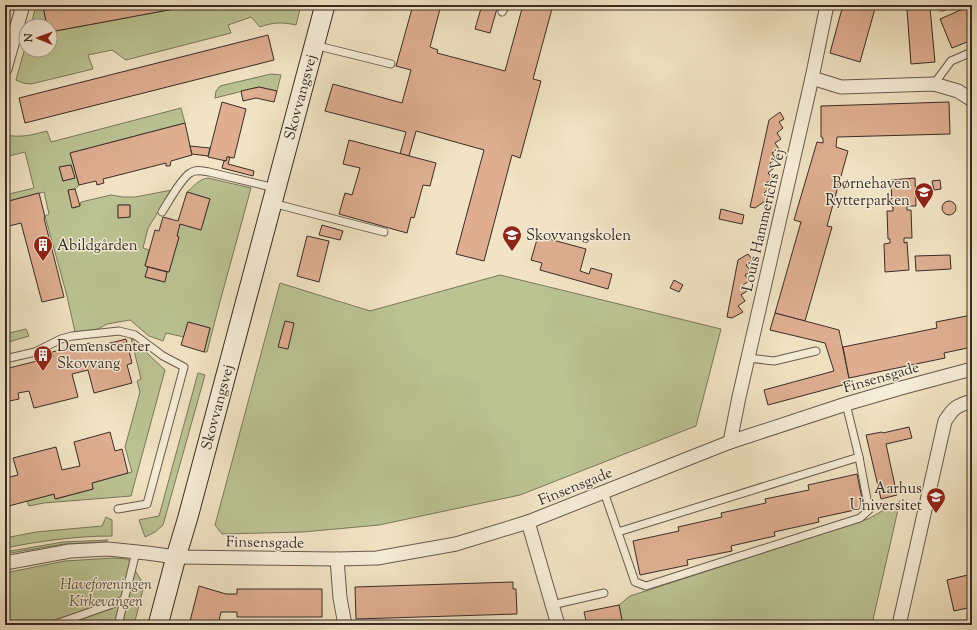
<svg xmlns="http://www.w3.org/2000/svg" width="977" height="630" viewBox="0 0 977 630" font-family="'Sorts Mill Goudy',serif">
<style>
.green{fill:#bbc393;stroke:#7a785d;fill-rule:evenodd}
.building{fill:#dfae91;stroke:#392c27}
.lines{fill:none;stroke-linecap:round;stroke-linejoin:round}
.lane-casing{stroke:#675a4e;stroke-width:9}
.street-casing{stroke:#675a4e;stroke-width:15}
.secondary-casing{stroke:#392c27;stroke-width:21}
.lane{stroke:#f6edd8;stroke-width:7}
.street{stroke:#f6edd8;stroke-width:13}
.secondary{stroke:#f6edd8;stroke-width:19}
.labels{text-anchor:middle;stroke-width:3;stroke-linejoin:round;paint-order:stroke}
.street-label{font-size:15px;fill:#392c27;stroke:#f6edd8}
.poi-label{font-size:15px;fill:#392c27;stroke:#f6edd8;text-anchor:start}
.park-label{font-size:15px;font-style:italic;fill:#5a5242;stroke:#f6edd8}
</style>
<rect width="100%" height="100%" fill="#f1e3c3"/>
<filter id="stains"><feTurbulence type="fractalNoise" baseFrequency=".005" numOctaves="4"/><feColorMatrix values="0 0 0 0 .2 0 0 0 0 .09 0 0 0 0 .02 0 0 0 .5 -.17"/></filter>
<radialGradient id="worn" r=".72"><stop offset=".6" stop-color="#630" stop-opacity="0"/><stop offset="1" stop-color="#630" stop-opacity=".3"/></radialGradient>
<g class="green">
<polygon points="36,5 43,6 47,26 31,26"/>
<path d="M190,5H301L296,25C282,22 274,22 260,27L251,17L228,25L231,33L126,60L112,50L88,55L93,69L31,84L23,83L16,80L26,44V50H50V32L190,6Z"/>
<polygon points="271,74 281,75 277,91 259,87 215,98 216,91 220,86"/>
<path d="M181,108L185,123L70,153L79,185L75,189L68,191L73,208L80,206L81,202L111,195L123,197H135L172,190L148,228L143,248L149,250L145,265L148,267L145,277L164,282L167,272H169L179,237L177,236L180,224L201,230L210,199L187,192C193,187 199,179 208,178L251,188L218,309L207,352H204L210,328L188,322L184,337L166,333L163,341L149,336L130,320L107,324L98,329L75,332L67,296L45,216L49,214L44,192L5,202V195L34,188L25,152L5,157V135C22,138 31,135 47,131L51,142ZM71,165L74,178L63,181L59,168ZM118,205H130V217L118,218Z"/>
<polygon points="500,275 721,329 696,426 520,495 379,525 303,532 222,534 215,525 280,283 370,311"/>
<polygon points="26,329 29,336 5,343 5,334"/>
<polygon points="131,338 165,370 131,496 44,503 29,506 27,501 54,494 56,499 93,489 92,483 132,472 125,447 140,392 137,381 141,379"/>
<polygon points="198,373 205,375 163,525 155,532 145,537 139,520 159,516"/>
<polygon points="900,501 872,624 868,625 623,625 619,605 630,596 868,519"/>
<path d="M106,517L112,520V536C76,536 40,541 5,548V538L36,532L102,526Z"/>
<polygon points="108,540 106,542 64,544 5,554 5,552 63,542"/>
<polygon points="113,558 128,559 144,585 134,625 5,625 5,573 65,561"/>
</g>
<g class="building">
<polygon points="49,5 190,5 190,6 50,32 50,26 47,26 43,6"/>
<polygon points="413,5 441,5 430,47 438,50 437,53 505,71 523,5 553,5 533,79 541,81 520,158 512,155 484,261 456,254 484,150 416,131 409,156 400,154 406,132 325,111 333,84 402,103 411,70 396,66"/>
<polygon points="482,5 498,5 490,33 475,29"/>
<polygon points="843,5 876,5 860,62 830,53"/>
<polygon points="972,5 972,40 952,48 940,19"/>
<polygon points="930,8 935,62 911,64 907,10"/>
<polygon points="268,35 274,60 25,123 19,98"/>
<polygon points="259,87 277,91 274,102 256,98 243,101 241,91"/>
<polygon points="222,102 246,109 234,158 227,157 226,161 208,157"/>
<polygon points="949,102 950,134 837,137 836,147 848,151 827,226 832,227 805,321 775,313 801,222 794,220 817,142 823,143 823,138 821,137 821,106"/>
<polygon points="780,112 784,119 779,122 783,128 777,133 781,139 775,143 779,149 772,153 776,159 770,163 774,168 768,173 773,179 766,183 770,188 764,193 768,199 755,208 750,207 769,120"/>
<polygon points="185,123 192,155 171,161 170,166 166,166 166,163 103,179 104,183 97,185 96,181 79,185 70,153"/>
<polygon points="349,140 436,163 430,186 423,185 414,218 411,217 407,233 339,214 345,193 352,195 360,168 343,164"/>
<polygon points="190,146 210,148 208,156 192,154"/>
<polygon points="227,157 230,157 228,164 254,171 253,176 222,168 224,161 226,161"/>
<polygon points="71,165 75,178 63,181 59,167"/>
<polygon points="915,178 916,206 907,206 907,210 911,210 912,238 904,238 904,243 907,242 909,270 885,272 884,244 890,243 890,239 888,239 887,211 893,211 893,207 892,207 891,180"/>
<polygon points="940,180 941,189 934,190 932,181"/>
<polygon points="75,189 80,206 72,208 68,190"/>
<polygon points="187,192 210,199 201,230 180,224 177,236 179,237 169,272 145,266 155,230 159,231 163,217 178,221"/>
<polygon points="39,193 45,217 44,218 64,297 42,302 21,223 5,227 5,202"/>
<circle cx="949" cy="208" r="7"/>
<polygon points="118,205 130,205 130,217 118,218"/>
<polygon points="721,209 744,215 742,224 719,219"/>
<polygon points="322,225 343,231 340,240 319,235"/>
<polygon points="307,236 329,241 319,282 297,276"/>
<polygon points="538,236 586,249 580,271 589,274 591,268 612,274 608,289 540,270 542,263 531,260"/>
<polygon points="748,254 753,260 746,265 751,271 745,275 749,281 743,285 747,291 741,295 745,301 738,306 743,312 732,318 727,317 738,260"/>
<polygon points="950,255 951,269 916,271 915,256"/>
<polygon points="148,267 167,272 165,282 145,277"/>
<polygon points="674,280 683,285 679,292 670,288"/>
<polygon points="775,313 839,330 850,383 768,405 764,390 834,371 825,343 770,330"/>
<polygon points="972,315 972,347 944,353 945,358 849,378 843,347 937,328 936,322"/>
<polygon points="285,321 294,323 288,349 278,347"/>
<polygon points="188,322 210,328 204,352 181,345"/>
<polygon points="126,339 132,363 127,365 132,383 94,393 88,370 72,374 78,397 34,408 29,391 18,393 19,399 5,402 5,369 53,357 52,352 90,343 91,348"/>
<polygon points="909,427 912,438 886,444 897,495 881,499 866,435 882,432 883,433"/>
<polygon points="110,432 115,451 122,449 128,473 92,483 93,489 55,499 54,494 5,507 5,475 6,478 18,475 13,458 56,447 62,470 80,466 74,442"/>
<polygon points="857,474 864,508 818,518 819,522 774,532 775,536 731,546 732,551 687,560 688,565 640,575 633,541 679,531 678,527 722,517 721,513 766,503 765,499 809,490 808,485"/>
<polygon points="972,476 972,491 969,477"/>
<polygon points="972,574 972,607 954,611 947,580"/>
<polygon points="513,582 513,589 516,589 517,614 356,619 355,587"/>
<polygon points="199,586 226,594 237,594 237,589 322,589 322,617 237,617 237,612 221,612 218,625 189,625"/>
<polygon points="619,605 623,625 587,625 584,612"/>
</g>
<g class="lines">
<defs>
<g id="lane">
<polyline points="942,7 947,5"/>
<polyline points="502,12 506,5"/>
<polyline points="314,45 391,64"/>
<polyline points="934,84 951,61 972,52"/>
<polyline points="272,203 384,232"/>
<path d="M162,212C169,201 180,180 190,173C196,169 202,171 209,172L275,188"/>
<polyline points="748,358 774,361 816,351"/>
<polyline points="5,359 35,352 61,339 72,336 119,331 135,335 163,356 184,367 147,504 118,509"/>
<polyline points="604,492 635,582 646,586 860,518 869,510 859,457"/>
<polyline points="618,532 859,457 846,404"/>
<polyline points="552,605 604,593"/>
<polyline points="53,625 124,600"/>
<polyline points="118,625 136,552"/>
</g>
<g id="street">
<polyline points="5,69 23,5"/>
<polyline points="812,78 841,87 934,84 958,91 972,100"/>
<polyline points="730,442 739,397 812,78 827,5"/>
<polyline points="528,522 558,625"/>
<polyline points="337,559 340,598 345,625"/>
<polyline points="5,563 70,551 108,549 147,553 176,557 337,559 377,558 456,544 528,522 730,442 846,404 901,388 972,369"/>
<path d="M899,625L945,421C954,407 956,406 972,401"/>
</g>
<polyline id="secondary" points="158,625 176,557 188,517 325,5"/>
</defs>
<use href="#lane" class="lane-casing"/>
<use href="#street" class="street-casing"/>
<use href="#secondary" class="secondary-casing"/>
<use href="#lane" class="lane"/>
<use href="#street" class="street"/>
<use href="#secondary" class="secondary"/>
</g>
<defs>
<symbol id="school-pin" viewBox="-11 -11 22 30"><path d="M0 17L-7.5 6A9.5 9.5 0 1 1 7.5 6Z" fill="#8f2418" stroke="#f6edd8"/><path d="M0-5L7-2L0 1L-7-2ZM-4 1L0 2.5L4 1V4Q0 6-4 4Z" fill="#fff"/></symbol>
<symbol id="building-pin" viewBox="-11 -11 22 30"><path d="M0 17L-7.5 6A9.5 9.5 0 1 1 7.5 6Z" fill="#8f2418" stroke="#f6edd8"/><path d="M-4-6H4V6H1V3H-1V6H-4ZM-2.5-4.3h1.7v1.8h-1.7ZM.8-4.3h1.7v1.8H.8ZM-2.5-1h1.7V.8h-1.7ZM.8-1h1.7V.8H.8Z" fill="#fff"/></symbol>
<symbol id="university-pin" viewBox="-11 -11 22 30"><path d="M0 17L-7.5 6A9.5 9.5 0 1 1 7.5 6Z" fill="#8f2418" stroke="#f6edd8"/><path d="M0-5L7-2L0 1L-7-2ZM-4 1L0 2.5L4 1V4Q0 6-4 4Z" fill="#fff"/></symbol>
</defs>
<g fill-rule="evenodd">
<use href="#school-pin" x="913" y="181" width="22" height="30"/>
<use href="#school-pin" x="501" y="224" width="22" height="30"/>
<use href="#building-pin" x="32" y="234" width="22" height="30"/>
<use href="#building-pin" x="32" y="344" width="22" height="30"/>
<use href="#university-pin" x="925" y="486" width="22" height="30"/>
</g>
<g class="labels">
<g class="street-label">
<text transform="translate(300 97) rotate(-75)" y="5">Skovvangsvej</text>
<text transform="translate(763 220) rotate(-77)" y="5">Louis Hammerichs Vej</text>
<text transform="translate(881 377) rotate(-16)" y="5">Finsensgade</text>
<text transform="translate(217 407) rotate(-75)" y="5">Skovvangsvej</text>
<text transform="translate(575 486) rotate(-22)" y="5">Finsensgade</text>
<text transform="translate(265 542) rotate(1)" y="5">Finsensgade</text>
</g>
<g class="poi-label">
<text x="910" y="188" text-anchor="end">Børnehaven<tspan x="910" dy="17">Rytterparken</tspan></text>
<text x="526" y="240">Skovvangskolen</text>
<text x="57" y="250">Abildgården</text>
<text x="57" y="351">Demenscenter<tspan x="57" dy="17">Skovvang</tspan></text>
<text x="922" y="493" text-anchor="end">Aarhus<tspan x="922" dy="17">Universitet</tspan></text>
</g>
<g class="park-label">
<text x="106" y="589">Haveforeningen<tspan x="106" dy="17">Kirkevangen</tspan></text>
</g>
</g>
<rect width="977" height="630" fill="none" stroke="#f1e3c3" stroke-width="20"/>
<rect x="6" y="6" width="965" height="618" fill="none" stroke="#392c27" stroke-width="2"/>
<rect x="10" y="10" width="957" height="610" fill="none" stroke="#392c27"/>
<g transform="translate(38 38) rotate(271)"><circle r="19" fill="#f6edd8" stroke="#aaa091"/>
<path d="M0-3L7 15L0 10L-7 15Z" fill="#8f2418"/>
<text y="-6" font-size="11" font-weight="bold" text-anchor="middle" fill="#392c27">N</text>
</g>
<rect width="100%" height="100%" filter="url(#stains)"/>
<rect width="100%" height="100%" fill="url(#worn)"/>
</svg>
